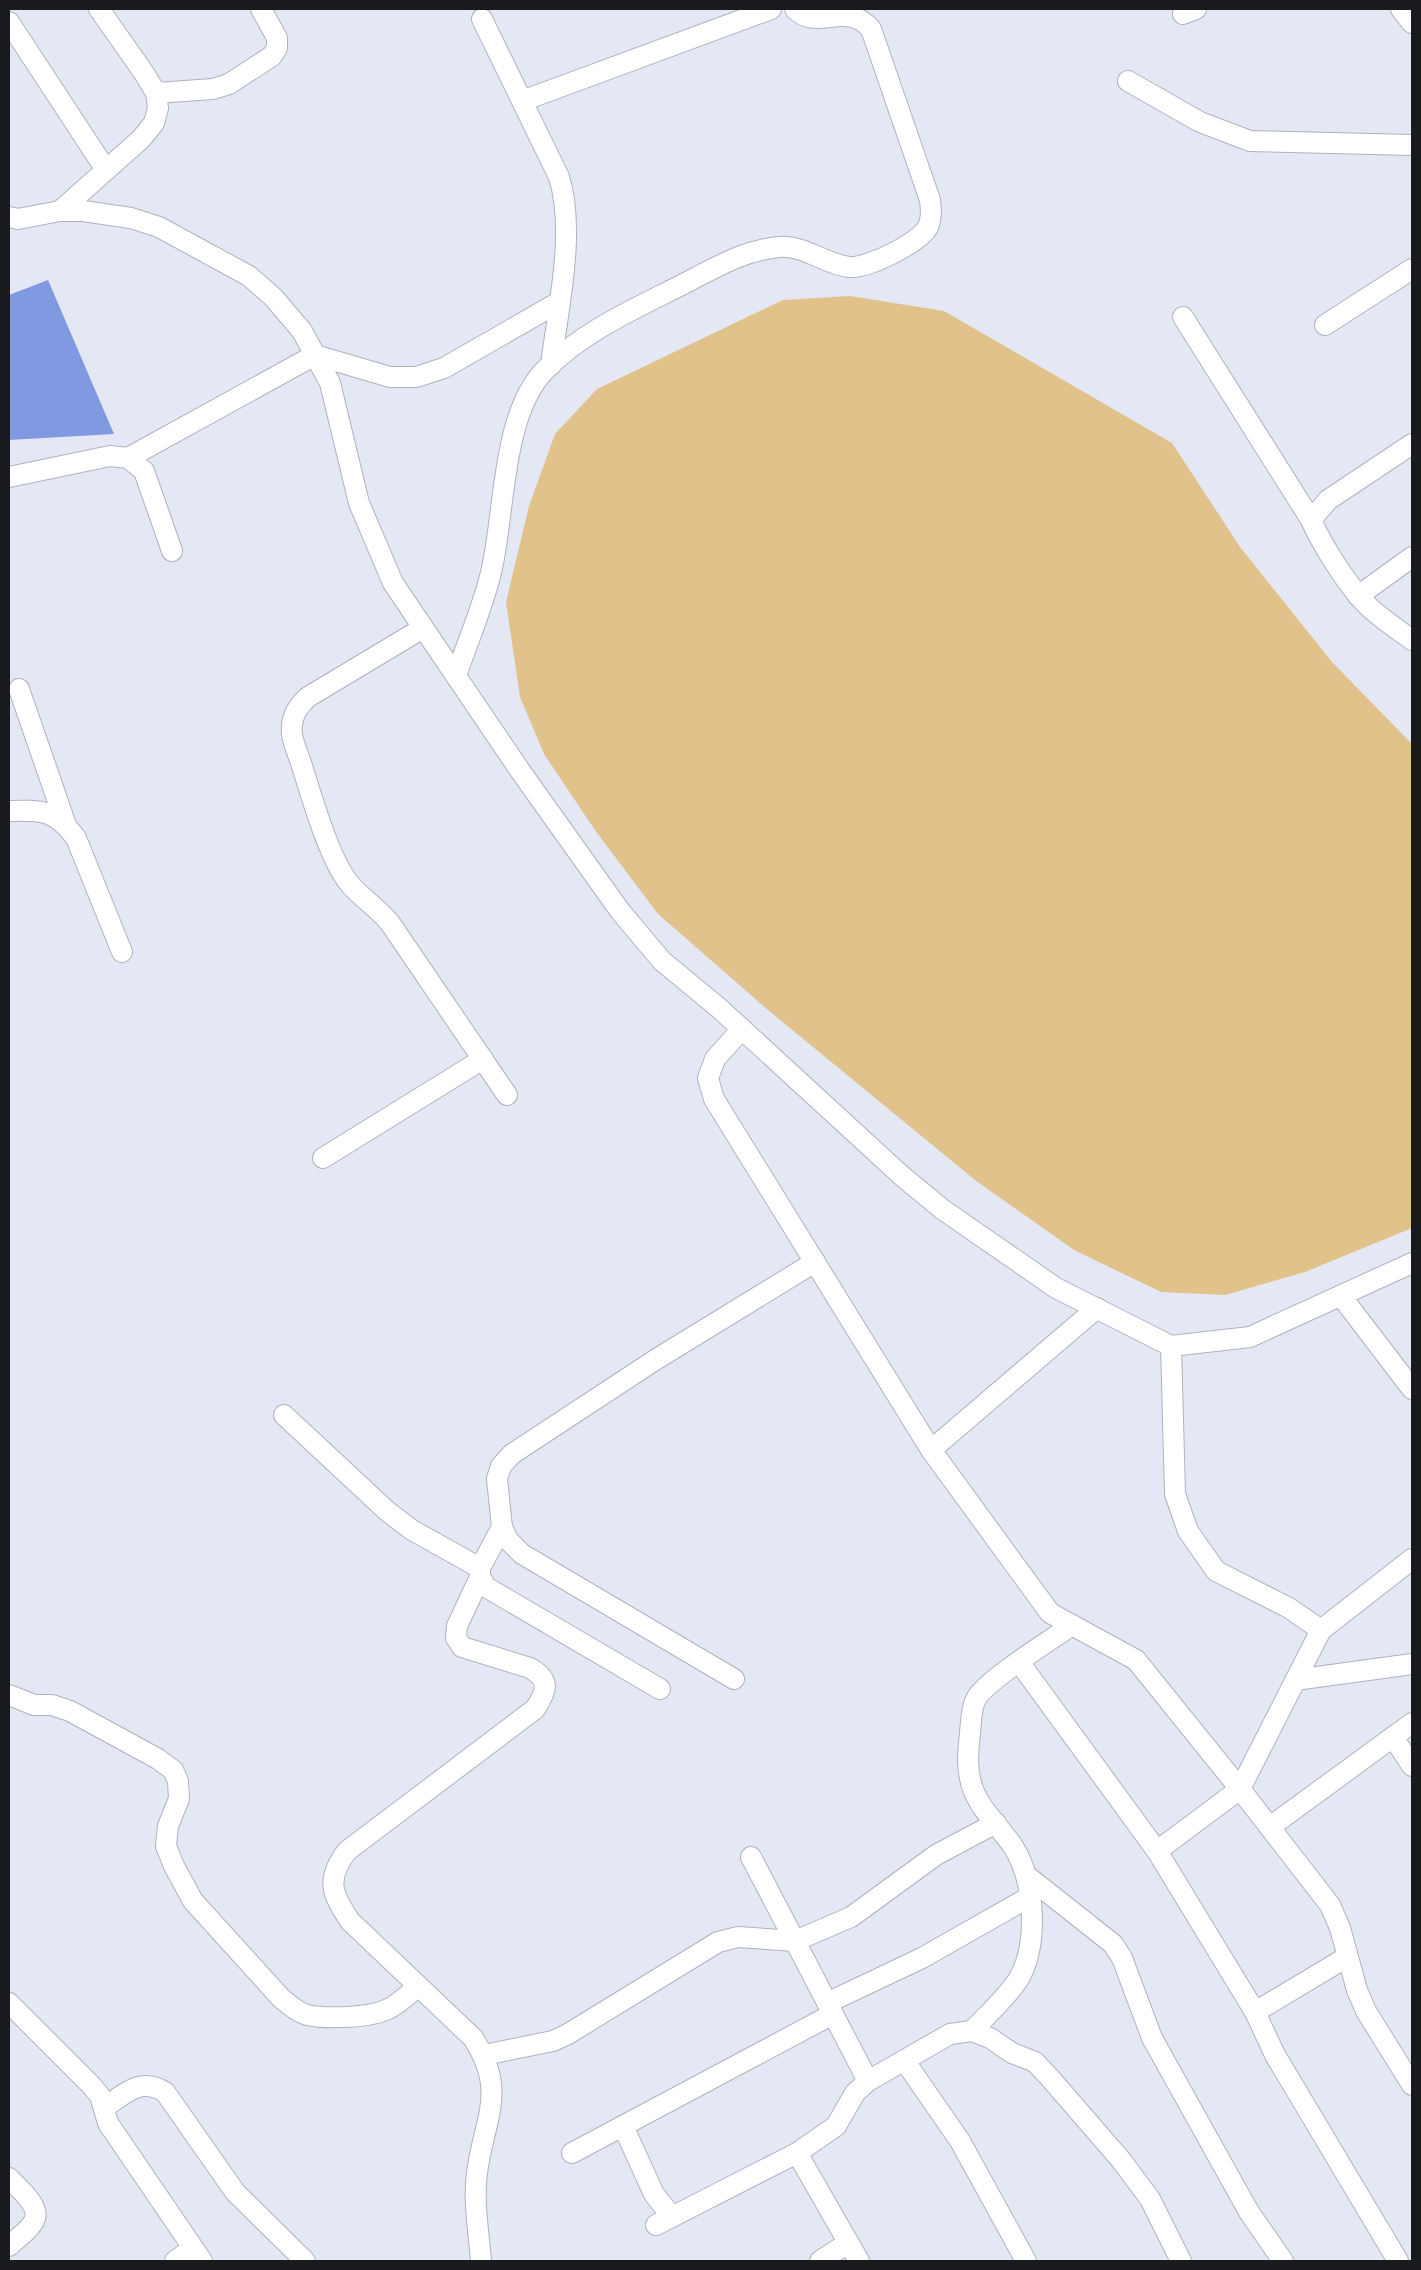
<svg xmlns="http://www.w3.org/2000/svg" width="1421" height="2270" viewBox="0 0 1421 2270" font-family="'Roboto Condensed',sans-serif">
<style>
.green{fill:#e0c28a}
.water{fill:#8099e0}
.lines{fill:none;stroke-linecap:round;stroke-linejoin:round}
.minor-casing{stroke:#aeb2be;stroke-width:22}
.minor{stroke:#fff;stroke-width:20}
</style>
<rect width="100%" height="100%" fill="#e4e8f5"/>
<polygon class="green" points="850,296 944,311 1172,443 1240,547 1332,662 1412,744 1412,1228 1305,1272 1225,1295 1161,1292 1074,1250 975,1180 768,1010 658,914 597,833 544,754 520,697 506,602 529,506 555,434 597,389 783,300"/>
<polygon class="water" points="48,280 114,434 9,440 9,295"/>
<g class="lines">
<defs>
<g id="minor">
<polyline points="1401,9 1412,23"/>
<polyline points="1183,14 1196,9"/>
<path d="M482,19L559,177C576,231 558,308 551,365"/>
<polyline points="9,22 106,170"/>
<polyline points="1128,81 1200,122 1250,141 1412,145"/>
<polyline points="156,93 213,89 229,84 272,56 277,48 277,38 261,9"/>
<polyline points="522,101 771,9"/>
<polyline points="60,211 141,139 154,123 158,108 156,93 144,73 99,9"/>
<polyline points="9,217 18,219 60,211 83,211 131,218 159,227 249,276 273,297 302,331 330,383 359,503 393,583 521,772 620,911 662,961 719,1008 902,1176 942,1209 1056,1288 1171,1346 1250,1337 1412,1263"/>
<polyline points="1183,317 1311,520"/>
<polyline points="1325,325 1412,269"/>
<path d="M1412,444L1328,500L1311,520C1322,545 1349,588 1369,607C1382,619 1398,630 1412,640"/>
<polyline points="128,458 315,355 390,377 416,377 444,368 559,302"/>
<polyline points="9,477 110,456 128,458 144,471 172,551"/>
<polyline points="1358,596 1412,557"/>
<path d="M423,628L308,697C297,707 290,718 292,734C293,743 298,754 301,763C311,794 329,859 349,883C361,898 378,908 390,923L507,1095"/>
<path d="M456,676C468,640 484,605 492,568C505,510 502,414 545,370C586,328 644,305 695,278C722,264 747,250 779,247C805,245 824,264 849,267C867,269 919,243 928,227C932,218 931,210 930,200L871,29C846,0 817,32 795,9"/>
<polyline points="19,689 66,825"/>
<path d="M9,811C42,810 55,810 76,838L122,952"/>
<polyline points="742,1029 715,1059 708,1078 714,1099 931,1450 1050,1613 1136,1660 1240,1789 1157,1851"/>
<polyline points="323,1158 483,1059"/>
<polyline points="1341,1296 1412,1389"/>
<polyline points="1171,1346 1175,1494 1188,1531 1216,1571 1289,1608 1321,1630"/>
<polyline points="284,1415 387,1511 412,1530 480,1568"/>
<polyline points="931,1450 1097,1308"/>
<polyline points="502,1527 480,1568 480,1577 486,1587 660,1689"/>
<polyline points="1412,1559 1321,1630 1240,1789 1330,1905 1340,1928 1357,1990 1366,2011 1412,2085"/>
<path d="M480,1577L457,1626L456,1638L462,1647L530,1668C551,1680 547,1691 535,1709L347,1851C326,1879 331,1893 350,1921L473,2038C508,2092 484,2118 477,2173C473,2202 479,2233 481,2261"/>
<polyline points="1019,1662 1157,1851 1255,2012 1275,2055 1398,2261"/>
<polyline points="734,1679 522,1554 508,1540 502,1527 497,1479 501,1466 512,1454 655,1360 815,1262"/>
<polyline points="1295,1680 1412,1664"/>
<path d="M9,1695L34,1705H52L70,1711L158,1759L173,1770L178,1781L179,1799L168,1826L166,1846L174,1866L193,1901L281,1998C288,2004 297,2012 307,2015C326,2019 370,2018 388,2009C399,2004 409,1994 418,1986"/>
<polyline points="1393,1737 1412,1766"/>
<polyline points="1270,1827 1412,1723"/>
<polyline points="751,1857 868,2081"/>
<polyline points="1027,1876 1113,1944 1122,1958 1152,2038 1249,2212 1283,2261"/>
<polyline points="9,2003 92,2086 100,2096 108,2123 202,2261"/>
<polyline points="827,2003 922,1958 1031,1896"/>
<polyline points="1255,2012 1347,1957"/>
<path d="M972,2031C987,2015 1006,1998 1018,1980C1039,1945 1035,1882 1014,1848C1002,1829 981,1811 973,1789C966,1770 968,1752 970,1733C971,1723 971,1708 976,1699C986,1680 1051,1640 1072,1625"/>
<polyline points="484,2055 553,2041 568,2034 718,1942 738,1937 795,1941 851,1917 936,1855 996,1823"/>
<polyline points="904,2060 960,2141 1026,2261"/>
<path d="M105,2107C126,2093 140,2077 165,2092L235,2192L305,2261"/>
<polyline points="623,2126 654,2194 672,2217"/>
<polyline points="572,2153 833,2014"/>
<polyline points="797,2153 859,2261"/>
<path d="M9,2178C17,2187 42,2206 34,2221C30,2230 16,2239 9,2246"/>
<polyline points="656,2225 797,2153 836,2126 855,2093 868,2081 950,2034 972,2031 990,2038 1012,2053 1035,2062 1050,2078 1121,2160 1150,2199 1181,2261"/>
<polyline points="175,2261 192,2249"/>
<polyline points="820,2261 848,2243"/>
</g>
</defs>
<use href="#minor" class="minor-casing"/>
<use href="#minor" class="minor"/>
</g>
<rect width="1421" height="2270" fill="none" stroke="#191a1e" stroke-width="20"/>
</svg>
